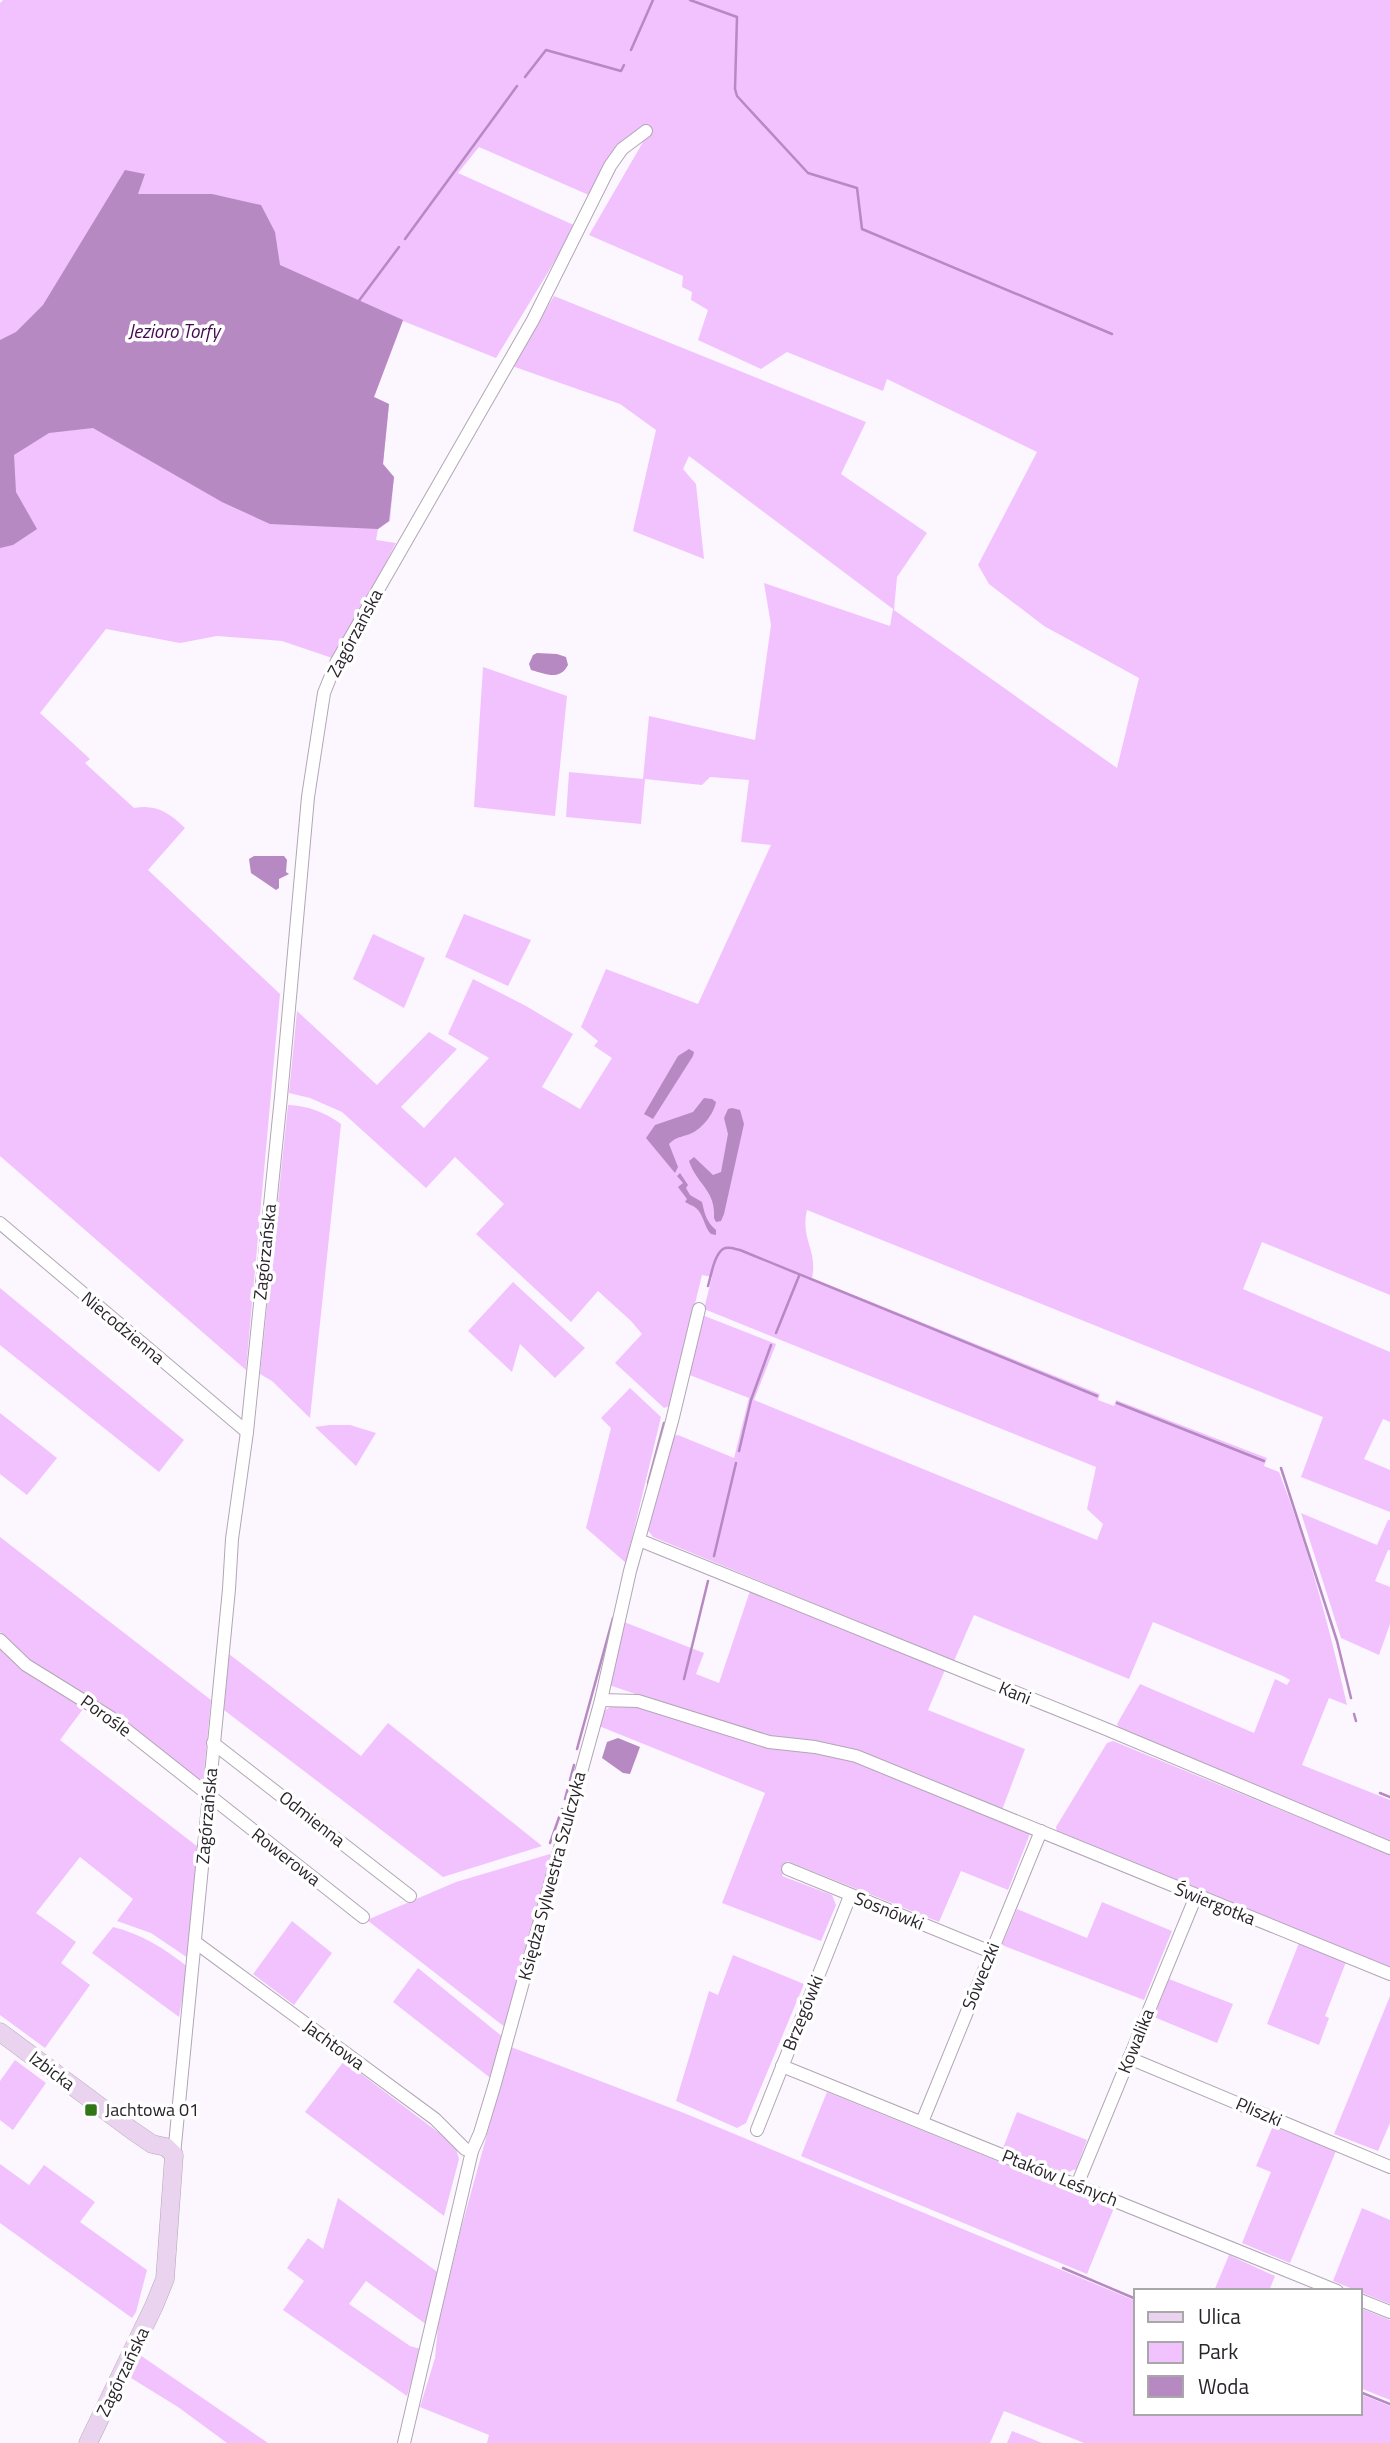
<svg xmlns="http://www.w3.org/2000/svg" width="1390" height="2443" viewBox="0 0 1390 2443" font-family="'Titillium Web',sans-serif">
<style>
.green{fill:#f1c2fe}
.water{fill:#b689c2}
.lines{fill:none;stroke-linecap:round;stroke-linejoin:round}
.stream{stroke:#b689c2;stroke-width:2.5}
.street-casing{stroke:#b2a6b5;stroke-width:14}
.secondary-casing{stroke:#b2a6b5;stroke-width:19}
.street{stroke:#fff;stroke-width:12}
.secondary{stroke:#e9d3ef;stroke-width:18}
.poi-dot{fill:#317617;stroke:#fff;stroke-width:2.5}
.labels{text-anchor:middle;stroke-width:7;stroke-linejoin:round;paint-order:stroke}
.street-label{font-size:18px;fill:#29242a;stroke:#fff}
.poi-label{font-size:18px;fill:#29242a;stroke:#fff;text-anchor:start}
.water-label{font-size:19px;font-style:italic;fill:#430950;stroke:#fff}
</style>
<rect width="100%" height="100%" fill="#fcf7fe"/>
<g class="green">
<path d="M3,0H1390V1295L1262,1242L1243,1289L1390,1352V1422L1383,1419L1364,1459L1390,1470V1512L1301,1477L1323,1417L807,1210C800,1239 818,1250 812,1278L1100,1394L1098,1400L1114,1406L1116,1400L1267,1458L1264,1466L1279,1472C1308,1547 1329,1626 1347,1705L1329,1698L1302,1765L1390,1800V1841L1120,1730L1117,1724L1140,1684L1254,1733L1275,1679L1287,1685L1290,1680L1283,1676L1153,1622L1129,1679L974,1615L954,1661L653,1537L647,1529L670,1436L678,1435L734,1458L749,1398L687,1374L702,1315L776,1344L754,1400L1097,1540L1103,1524L1087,1509L1096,1467L704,1309L712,1277L702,1275L670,1406L664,1408L615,1363L642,1334L631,1321L598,1291L571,1322L476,1234L504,1204L455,1157L426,1188L342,1112L310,1098L289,1093L297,1011L377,1085L429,1032L457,1049L401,1107L424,1128L489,1058L448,1034L473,979L526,1006L573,1034L542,1087L580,1109L612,1058L594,1046L598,1041L581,1027L606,969L698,1004L771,845L741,842L749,780L710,777L702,785L645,779L641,824L566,817L569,772L643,779L649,716L755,740L771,625L764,583L890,626L893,609L689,456L683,469L696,484L704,559L633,531L656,430L620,404L512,366L554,296L866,422L841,474L927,533L897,577L894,610L1117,768L1139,678L1044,626L989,584L978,565L1037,452L887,379L883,391L787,352L761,369L698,340L708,310L691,300L692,292L682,287L683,276L589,235L643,142L625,139L591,196L479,147L458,173L576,226L496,358L403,321L374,397L389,404L383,464L394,477L390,521L378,529L376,540L396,543L335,659L282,641L217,636L180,643L106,629L40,713L90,759L85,763L134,808C157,804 169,813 185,828L148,870L280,994L246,1370L0,1156V3Z"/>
<polygon points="483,667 567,696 555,816 474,807"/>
<polygon points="464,914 531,940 508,986 445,957"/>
<polygon points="373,934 425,958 404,1008 353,979"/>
<path d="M288,1105C309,1106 324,1112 341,1124L310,1418L272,1381L260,1374Z"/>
<polygon points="513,1282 585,1348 555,1378 520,1344 512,1372 468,1331"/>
<polygon points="0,1288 184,1440 159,1472 0,1345"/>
<polygon points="630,1388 661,1417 626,1563 586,1528 611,1428 601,1418"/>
<polygon points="0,1413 57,1458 27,1495 0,1474"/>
<polygon points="330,1425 350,1425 376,1433 356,1466 315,1427"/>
<polygon points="1301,1513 1377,1545 1388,1520 1390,1520 1390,1550 1388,1550 1375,1581 1390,1587 1390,1624 1379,1655 1341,1638"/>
<polygon points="0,1537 211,1700 203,1782 95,1700 33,1663 0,1632"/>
<polygon points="750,1591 945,1670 928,1710 1025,1749 1002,1810 789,1741 737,1728 609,1685 624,1622 704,1653 696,1674 719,1683"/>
<polygon points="0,1646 86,1705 60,1740 198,1847 188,1958 151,1933 117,1921 133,1899 80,1857 36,1913 76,1942 61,1963 90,1985 45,2048 0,2015"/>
<polygon points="229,1654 361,1756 388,1723 542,1846 443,1877 224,1710"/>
<polygon points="613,1705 641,1706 830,1753 1031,1831 1008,1890 961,1871 939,1922 787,1861 782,1876 832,1895 836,1905 821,1941 722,1903 765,1793 599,1726 604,1711"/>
<polygon points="1113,1741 1390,1855 1390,1970 1057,1833 1056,1827 1107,1743"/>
<polygon points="550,1854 554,1856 506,2028 367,1920 456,1882"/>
<polygon points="1102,1902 1172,1931 1144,2000 1002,1945 1017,1909 1087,1938"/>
<polygon points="292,1921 332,1953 294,2005 253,1974"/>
<path d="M113,1927C142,1934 165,1949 188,1967L179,2017L92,1953Z"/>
<polygon points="1299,1943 1346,1962 1325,2016 1329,2018 1319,2045 1267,2024"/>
<polygon points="733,1955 804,1984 746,2123 737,2128 676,2101 709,1991 718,1995"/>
<polygon points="418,1968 504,2038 493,2080 393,2002"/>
<polygon points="1169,1979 1233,2004 1217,2043 1154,2017"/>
<polygon points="1390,1996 1390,2123 1378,2151 1334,2134"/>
<polygon points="511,2047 684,2113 1136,2301 1136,2413 1360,2413 1360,2394 1390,2406 1390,2443 1084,2443 1004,2411 990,2443 487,2443 489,2435 420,2407 435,2358 438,2326 461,2229"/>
<polygon points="15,2060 46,2083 13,2130 0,2120 0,2081"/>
<polygon points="344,2061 455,2145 459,2159 444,2216 305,2112"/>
<polygon points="827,2092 1114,2208 1087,2274 801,2156"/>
<polygon points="1017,2112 1087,2140 1076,2169 1066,2173 1003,2148"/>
<polygon points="1273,2126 1336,2151 1290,2263 1242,2243 1271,2172 1256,2166"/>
<polygon points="0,2164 29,2185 44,2165 95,2202 80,2222 147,2270 136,2312 132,2318 0,2223"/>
<polygon points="338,2198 440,2274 427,2325 366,2281 349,2304 410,2346 421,2349 407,2396 283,2310 304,2281 287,2268 308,2238 323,2249"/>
<polygon points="1362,2208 1390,2220 1390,2304 1333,2281"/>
<polygon points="1229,2255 1275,2276 1269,2291 1214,2291"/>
<polygon points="1360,2308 1390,2320 1390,2400 1360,2388"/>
<polygon points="140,2355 268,2443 227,2443 178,2407 131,2378"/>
<polygon points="1012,2431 1042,2443 1007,2443"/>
</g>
<g class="water">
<polygon points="125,170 145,174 138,194 212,194 261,205 275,232 280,265 403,320 374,397 389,404 383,464 394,477 389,521 378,529 270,524 222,502 93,428 49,433 14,455 16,492 37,529 13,545 0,548 0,340 16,332 43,305"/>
<path d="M537,653L557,654L566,657L568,665C560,681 546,674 531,670L529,664L533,655Z"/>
<polygon points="254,856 284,856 287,860 286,872 289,874 279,879 279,888 276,890 251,873 249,859"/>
<polygon points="689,1049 694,1052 693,1056 653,1119 644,1114 678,1056"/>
<path d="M704,1098L712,1099L716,1102C714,1114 701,1130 690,1134C682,1137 675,1137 669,1144L678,1167L675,1173L646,1138L655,1125L693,1112Z"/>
<path d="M732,1108L740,1110L744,1124L724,1214L721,1221L716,1222L714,1218C716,1190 697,1185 689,1161L694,1157L713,1175L721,1172L728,1134L724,1118L728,1109Z"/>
<path d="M680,1173L688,1185L686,1188L690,1195L702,1202C705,1215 706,1221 716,1230V1235L711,1234C704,1227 704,1215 696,1208C692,1205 688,1204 685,1202L687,1199L678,1187L683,1183L677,1176Z"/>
<polygon points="618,1738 640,1747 630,1774 623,1773 602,1758 607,1742"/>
</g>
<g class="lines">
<g class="stream">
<polyline points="690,0 737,17 735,89 737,96 808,173 857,188 862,229 1112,334"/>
<polyline points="631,50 653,0"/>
<polyline points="525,77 546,50 621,71 624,65"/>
<polyline points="405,239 517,86"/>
<polyline points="358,302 399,247"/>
<path d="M708,1286C711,1276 714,1255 723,1249C728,1246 735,1249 740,1250L1097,1396"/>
<polyline points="776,1333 799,1276"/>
<polyline points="1117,1403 1264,1461"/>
<polyline points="739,1451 751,1400 771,1345"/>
<polyline points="1281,1468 1337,1641 1351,1698"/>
<polyline points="648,1483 664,1423"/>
<polyline points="714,1556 736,1463"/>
<polyline points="684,1679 708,1581"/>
<polyline points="1354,1714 1356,1721"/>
<polyline points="577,1749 613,1618"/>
<polyline points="1380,1793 1390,1797"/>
<polyline points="565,1799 574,1765"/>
<polyline points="550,1843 562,1809"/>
<polyline points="1063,2268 1136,2299"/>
<polyline points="1360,2392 1390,2404"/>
</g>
<defs>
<g id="street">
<polyline points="0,1223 247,1432"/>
<polyline points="639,1540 1106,1729 1390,1848"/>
<polyline points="0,1640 26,1665 110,1717 363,1917"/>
<polyline points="601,1700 638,1701 769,1742 815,1747 856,1756 1390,1974"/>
<polyline points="213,1743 410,1896"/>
<polyline points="788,1869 991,1952"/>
<polyline points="195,1942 435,2119 465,2149 472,2151"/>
<polyline points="1129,2058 1390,2167"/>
<polyline points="782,2066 1337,2291"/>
<polyline points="922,2122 1041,1831"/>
<polyline points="757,2130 850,1896"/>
<polyline points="174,2155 229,1589 232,1539 247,1432 281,1097 308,797 324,693 336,663 533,320 610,166 622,149 646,131"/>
<polyline points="1077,2185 1196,1896"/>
<polyline points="1360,2300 1390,2312"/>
<polyline points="404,2443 472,2151 480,2133 494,2087 601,1700 630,1571 672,1421 699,1309"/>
</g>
<polyline id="secondary" points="0,2032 133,2131 152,2144 166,2147 174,2155 165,2279 154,2306 88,2443"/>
</defs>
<use href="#street" class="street-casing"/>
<use href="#secondary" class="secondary-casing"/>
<use href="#street" class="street"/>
<use href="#secondary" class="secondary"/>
</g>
<rect class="poi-dot" x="84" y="2103" width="14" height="14" rx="3.5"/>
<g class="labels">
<g class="street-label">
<text transform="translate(355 633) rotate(-62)" y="6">Zagórzańska</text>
<text transform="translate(265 1252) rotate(-84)" y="6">Zagórzańska</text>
<text transform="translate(123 1328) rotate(40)" y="6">Niecodzienna</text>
<text transform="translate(1015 1693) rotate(22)" y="6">Kani</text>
<text transform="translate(106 1716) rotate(36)" y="6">Porośle</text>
<text transform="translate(207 1816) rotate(-85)" y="6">Zagórzańska</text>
<text transform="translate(312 1819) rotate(38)" y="6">Odmienna</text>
<text transform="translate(286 1857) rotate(38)" y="6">Rowerowa</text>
<text transform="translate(552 1876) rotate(-75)" y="6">Księdza Sylwestra Szulczyka</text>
<text transform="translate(1215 1904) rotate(22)" y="6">Świergotka</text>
<text transform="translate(889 1911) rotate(22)" y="6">Sosnówki</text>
<text transform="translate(981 1976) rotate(-68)" y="6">Sóweczki</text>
<text transform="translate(803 2013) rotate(-68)" y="6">Brzegówki</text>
<text transform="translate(1136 2041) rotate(-68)" y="6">Kowalika</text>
<text transform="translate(334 2045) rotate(36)" y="6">Jachtowa</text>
<text transform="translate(52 2071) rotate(37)" y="6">Izbicka</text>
<text transform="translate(1259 2112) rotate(23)" y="6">Pliszki</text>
<text transform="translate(1060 2178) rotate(22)" y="6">Ptaków Leśnych</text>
<text transform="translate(123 2372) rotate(-64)" y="6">Zagórzańska</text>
</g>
<g class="poi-label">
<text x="105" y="2116">Jachtowa 01</text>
</g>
<g class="water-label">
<text x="174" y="338">Jezioro Torfy</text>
</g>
</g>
<rect x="1134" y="2289" width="228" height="126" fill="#ffffff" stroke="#a9a7aa" stroke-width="2"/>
<rect x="1148" y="2312" width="35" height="10" fill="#e9d3ef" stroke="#a9a7aa" stroke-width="2"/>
<text x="1198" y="2324" font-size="21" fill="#29242a">Ulica</text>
<rect x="1148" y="2342" width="35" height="21" fill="#f1c2fe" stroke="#a9a7aa" stroke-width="2"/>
<text x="1198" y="2359" font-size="21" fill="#29242a">Park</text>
<rect x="1148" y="2376" width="35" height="21" fill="#b689c2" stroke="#a9a7aa" stroke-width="2"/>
<text x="1198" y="2394" font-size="21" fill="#29242a">Woda</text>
</svg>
